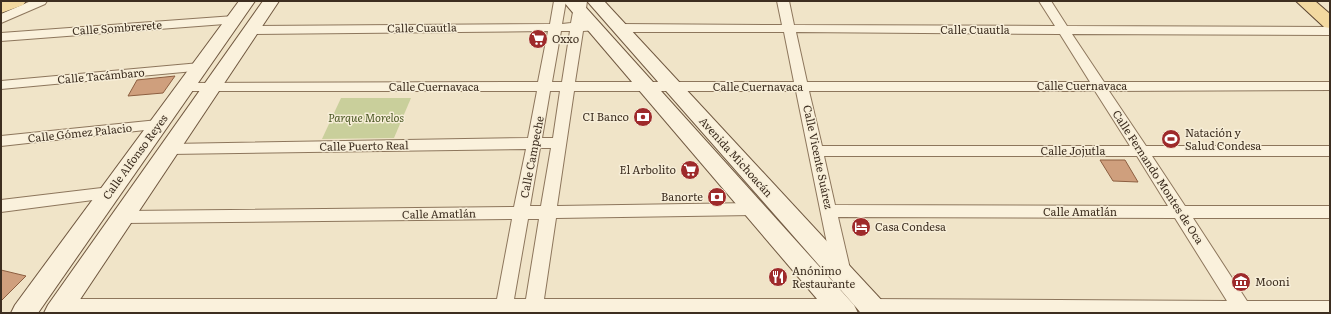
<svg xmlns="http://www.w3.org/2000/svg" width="1331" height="314" viewBox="0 0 1331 314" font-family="Literata,serif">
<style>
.green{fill:#c9cf9b}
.building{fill:#cf9f7d;stroke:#8d5f41}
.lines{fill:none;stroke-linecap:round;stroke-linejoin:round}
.street-casing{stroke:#8d765c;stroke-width:2}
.secondary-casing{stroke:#6f573f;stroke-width:2}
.primary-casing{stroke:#5b4430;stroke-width:2}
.street{fill:#faf1dc;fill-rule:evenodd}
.secondary{fill:#faf1dc;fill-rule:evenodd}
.primary{fill:#f3d9a0;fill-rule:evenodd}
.labels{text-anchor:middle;stroke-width:3;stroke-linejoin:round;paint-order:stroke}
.street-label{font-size:11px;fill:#3d2e20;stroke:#f7eed8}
.poi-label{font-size:11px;fill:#3d2e20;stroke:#f7eed8;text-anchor:start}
.park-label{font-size:11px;font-style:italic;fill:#4d5a26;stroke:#f7eed8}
</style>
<rect width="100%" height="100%" fill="#f0e4c8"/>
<polygon class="green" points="341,98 411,98 394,138 322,139"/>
<g class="building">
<polygon points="175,76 163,93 128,96 137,80"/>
<polygon points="1100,160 1125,160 1138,182 1113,181"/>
<polygon points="1,270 26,276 1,301"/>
</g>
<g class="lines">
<defs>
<g id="street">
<polygon points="31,1 47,1 45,4 1,23 1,14"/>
<path d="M554,1H566L562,24L571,23L575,1H587L584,23L598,24L600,27L598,30L583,31L575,82H794L784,32H620L616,31L614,28L616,25L620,24L782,25L777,1H789L794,25L1055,26L1039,1H1051L1067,26L1330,27V35L1072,34L1104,82H1330V90L1109,91L1146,146H1330V156H1152L1185,206H1330V218H1193L1247,301H1330V313L860,312L857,307L860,302L866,299L1227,301L1175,218L838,217L851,273L848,278L842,280L836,278L833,273L796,91H574L557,206L753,203L759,205L761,209L759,213L753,215L556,218L544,299H844L850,302L853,307L849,313L55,312L52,307L55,302L61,299H497L512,219L124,223L118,221L116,217L118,213L124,211L514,207L526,149L170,154L165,153L163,149L165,145L170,144L528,138L537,91H186L181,90L179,87L181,84L186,83L538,82L548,31L251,34L247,33L245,30L247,27L251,26L550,24ZM561,31H570L562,82H552ZM796,32L1060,34L1090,82H807ZM550,91H560L553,138H542ZM809,91H1095L1130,146H822ZM540,148H551L541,206H530ZM824,156H1137L1168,206L835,205ZM528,219H539L526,299H514Z"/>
<polygon points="234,16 238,17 240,20 238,23 1,41 1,33"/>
<polygon points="200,63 205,64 207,67 205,70 1,89 1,81"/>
<polygon points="158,120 163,122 165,125 163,128 1,146 1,136"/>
<polygon points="110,187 116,189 118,193 116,197 1,212 1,200"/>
</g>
<g id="secondary">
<polygon points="239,1 255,1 38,313 11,313 15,305"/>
<polygon points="263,1 279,1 71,313 44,313 48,305"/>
<polygon points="563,1 580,1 854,305 858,313 829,313"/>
<polygon points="587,1 604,1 886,305 890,313 861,313"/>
</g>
<g id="primary">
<polygon points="26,1 23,5 1,13 1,2"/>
<polygon points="1296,1 1315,1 1330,14 1330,28 1324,27"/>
</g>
</defs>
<use href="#street" class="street-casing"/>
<use href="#secondary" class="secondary-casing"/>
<use href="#primary" class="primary-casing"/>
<use href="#street" class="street"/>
<use href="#secondary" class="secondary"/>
<use href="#primary" class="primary"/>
</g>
<defs>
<symbol id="supermarket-disc" viewBox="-11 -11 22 22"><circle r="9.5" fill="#9e2a2b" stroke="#f7eed8"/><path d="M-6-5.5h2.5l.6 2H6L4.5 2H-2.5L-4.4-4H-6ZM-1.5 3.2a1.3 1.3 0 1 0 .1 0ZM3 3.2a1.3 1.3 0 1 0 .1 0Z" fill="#fff"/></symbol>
<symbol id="bank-disc" viewBox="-11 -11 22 22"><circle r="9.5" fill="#9e2a2b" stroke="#f7eed8"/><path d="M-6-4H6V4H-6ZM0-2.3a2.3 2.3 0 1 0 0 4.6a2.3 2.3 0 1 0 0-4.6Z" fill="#fff"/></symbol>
<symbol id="stadium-disc" viewBox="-11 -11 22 22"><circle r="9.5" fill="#9e2a2b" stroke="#f7eed8"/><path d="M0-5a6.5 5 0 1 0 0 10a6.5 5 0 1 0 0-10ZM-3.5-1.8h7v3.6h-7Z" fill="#fff"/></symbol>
<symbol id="hotel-disc" viewBox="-11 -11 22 22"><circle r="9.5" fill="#9e2a2b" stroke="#f7eed8"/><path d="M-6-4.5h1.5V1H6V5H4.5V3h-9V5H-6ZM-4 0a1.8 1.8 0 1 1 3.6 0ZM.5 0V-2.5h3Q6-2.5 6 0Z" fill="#fff"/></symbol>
<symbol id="restaurant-disc" viewBox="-11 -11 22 22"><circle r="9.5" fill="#9e2a2b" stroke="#f7eed8"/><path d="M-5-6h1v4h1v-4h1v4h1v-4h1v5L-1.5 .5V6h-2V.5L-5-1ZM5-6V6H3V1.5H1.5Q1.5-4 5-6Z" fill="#fff"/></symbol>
<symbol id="museum-disc" viewBox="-11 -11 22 22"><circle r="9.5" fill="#9e2a2b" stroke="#f7eed8"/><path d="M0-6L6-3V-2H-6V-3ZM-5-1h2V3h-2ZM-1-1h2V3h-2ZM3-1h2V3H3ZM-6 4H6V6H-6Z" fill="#fff"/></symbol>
</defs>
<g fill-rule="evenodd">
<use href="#supermarket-disc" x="527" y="28" width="22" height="22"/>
<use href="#bank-disc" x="632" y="106" width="22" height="22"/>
<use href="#stadium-disc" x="1160" y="128" width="22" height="22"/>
<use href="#supermarket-disc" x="679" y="159" width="22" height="22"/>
<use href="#bank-disc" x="706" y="186" width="22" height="22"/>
<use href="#hotel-disc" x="850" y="216" width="22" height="22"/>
<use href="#restaurant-disc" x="767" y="266" width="22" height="22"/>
<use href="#museum-disc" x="1230" y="271" width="22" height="22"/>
</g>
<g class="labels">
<g class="street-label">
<text transform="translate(117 28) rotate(-4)" y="4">Calle Sombrerete</text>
<text transform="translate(422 28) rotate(-1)" y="4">Calle Cuautla</text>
<text x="975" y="34">Calle Cuautla</text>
<text transform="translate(101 76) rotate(-5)" y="4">Calle Tacámbaro</text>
<text x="1082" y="90">Calle Cuernavaca</text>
<text x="434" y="91">Calle Cuernavaca</text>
<text x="758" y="91">Calle Cuernavaca</text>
<text transform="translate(80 133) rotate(-6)" y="4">Calle Gómez Palacio</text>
<text transform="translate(364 146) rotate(-1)" y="4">Calle Puerto Real</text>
<text x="1073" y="155">Calle Jojutla</text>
<text transform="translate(135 157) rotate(-54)" y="4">Calle Alfonso Reyes</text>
<text transform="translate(532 157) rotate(-79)" y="4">Calle Campeche</text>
<text transform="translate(736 157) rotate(48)" y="4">Avenida Michoacán</text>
<text transform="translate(818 157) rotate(78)" y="4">Calle Vicente Suárez</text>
<text transform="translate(1158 177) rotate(57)" y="4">Calle Fernando Montes de Oca</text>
<text x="1080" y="216">Calle Amatlán</text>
<text transform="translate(439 214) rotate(-1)" y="4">Calle Amatlán</text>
</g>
<g class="poi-label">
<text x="552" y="43">Oxxo</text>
<text x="629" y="121" text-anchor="end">CI Banco</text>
<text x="1185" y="137">Natación y<tspan x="1185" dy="13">Salud Condesa</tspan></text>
<text x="676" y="174" text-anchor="end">El Arbolito</text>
<text x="703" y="201" text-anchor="end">Banorte</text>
<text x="875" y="231">Casa Condesa</text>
<text x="792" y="275">Anónimo<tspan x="792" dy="13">Restaurante</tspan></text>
<text x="1255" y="286">Mooni</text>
</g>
<g class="park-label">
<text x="366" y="122">Parque Morelos</text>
</g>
</g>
<rect width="1331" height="314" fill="none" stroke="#3d2e20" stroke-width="4"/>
</svg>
